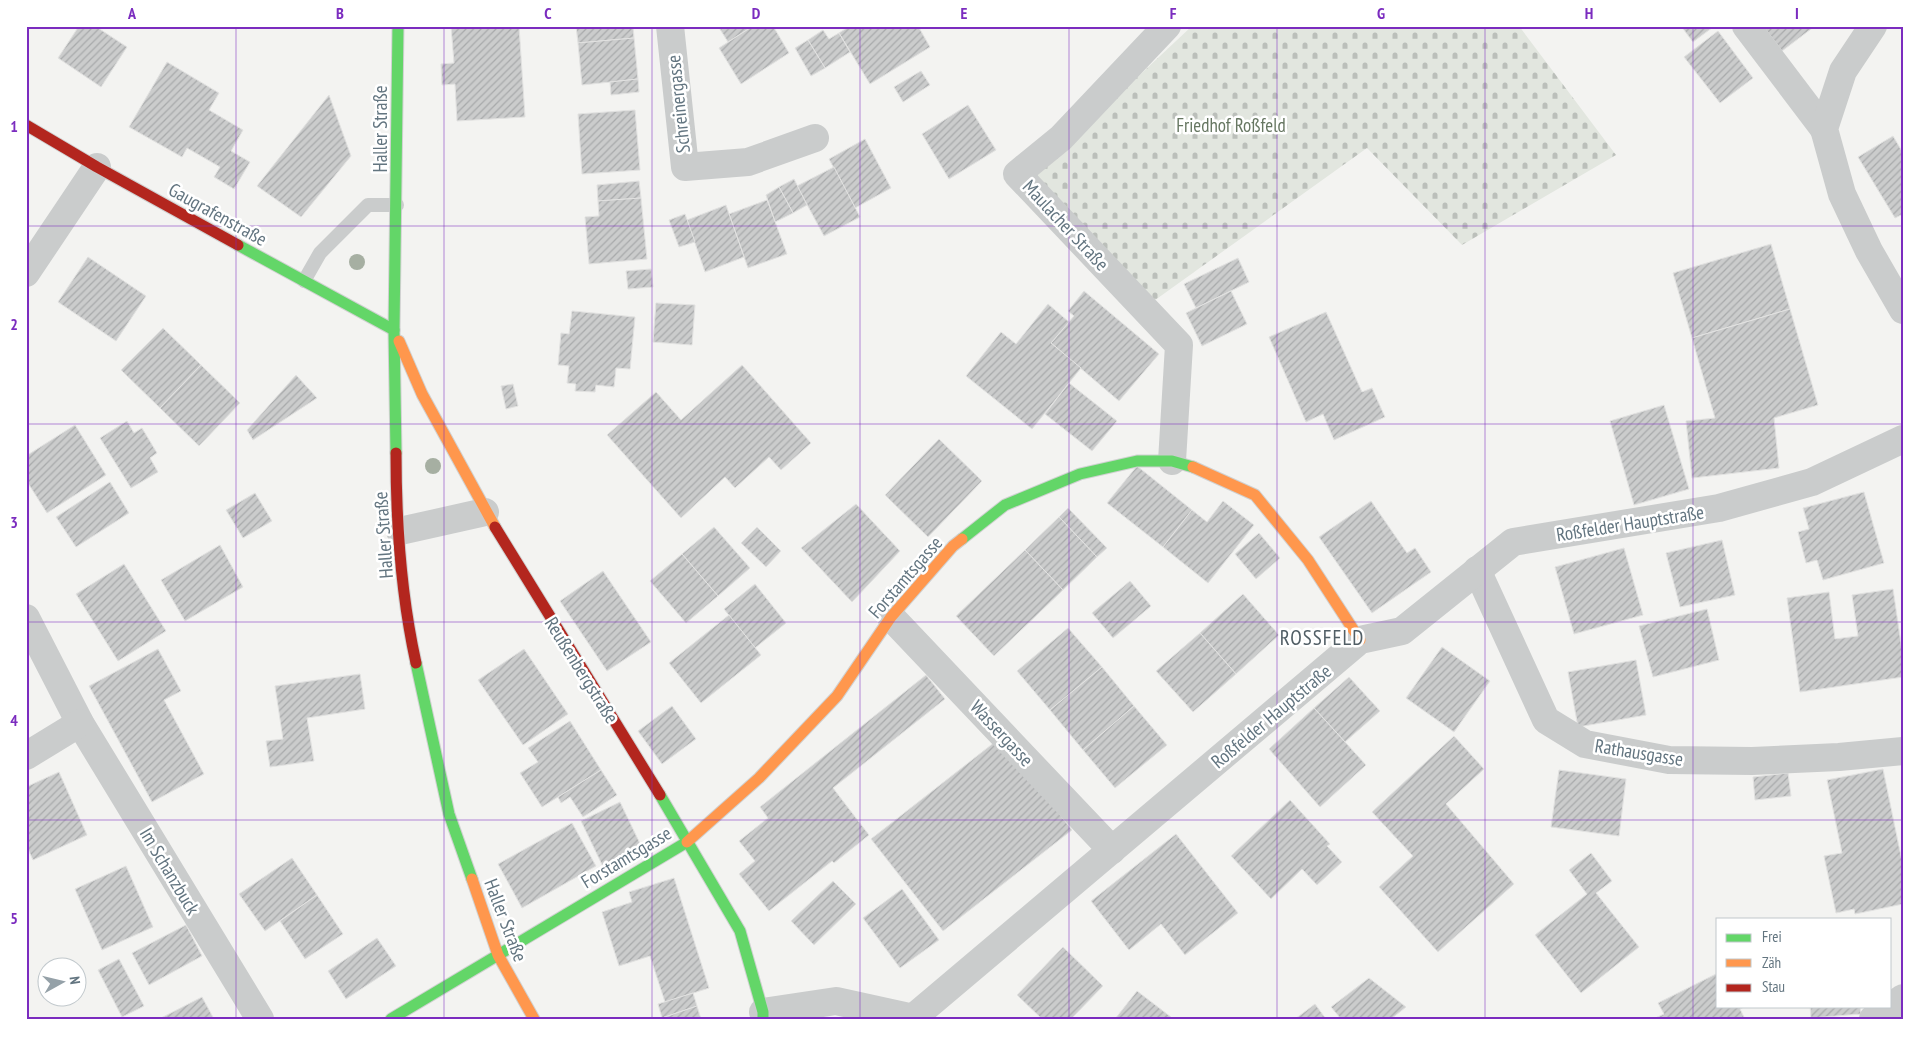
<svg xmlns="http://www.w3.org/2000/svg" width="1929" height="1045" viewBox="0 0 1929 1045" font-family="'PT Sans Narrow',sans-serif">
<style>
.cemetery{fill:url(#cemetery-stones)}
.building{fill:url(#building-hatch);stroke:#e2e2e1}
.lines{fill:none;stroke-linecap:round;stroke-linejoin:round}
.fast-casing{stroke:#d0d1d1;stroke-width:13}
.slow-casing{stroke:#d0d1d1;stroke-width:13}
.jam-casing{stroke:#d0d1d1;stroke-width:13}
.lane{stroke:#cacccc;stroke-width:14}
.street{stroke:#cacccc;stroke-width:28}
.fast{stroke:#63d668;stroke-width:11}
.slow{stroke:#ff974d;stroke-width:11}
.jam{stroke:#b3261e;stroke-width:11}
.tree{fill:#a6afa2}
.grid{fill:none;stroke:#7b2cbf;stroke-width:1;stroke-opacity:0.55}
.labels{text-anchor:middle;stroke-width:5;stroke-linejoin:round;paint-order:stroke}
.street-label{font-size:19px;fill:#637580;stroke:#fff}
.park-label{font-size:19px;fill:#677762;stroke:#fff}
.quarter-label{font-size:21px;letter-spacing:1px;fill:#515e65;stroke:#fff}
.neatline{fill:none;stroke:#7b2cbf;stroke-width:2}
.grid-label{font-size:16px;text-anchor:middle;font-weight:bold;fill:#7b2cbf}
</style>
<defs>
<pattern id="cemetery-stones" width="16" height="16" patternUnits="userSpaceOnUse" patternTransform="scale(1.25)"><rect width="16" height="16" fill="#e2e6df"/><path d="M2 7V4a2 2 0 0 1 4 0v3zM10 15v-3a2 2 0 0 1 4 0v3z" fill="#bbbfba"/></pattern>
<pattern id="building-hatch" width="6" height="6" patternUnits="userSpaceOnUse" patternTransform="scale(1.25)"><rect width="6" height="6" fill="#cbcccc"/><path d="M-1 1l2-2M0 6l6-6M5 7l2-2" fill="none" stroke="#a8aaab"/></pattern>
</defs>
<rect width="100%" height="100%" fill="#f3f3f1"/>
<polygon class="cemetery" points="1192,26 1519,26 1616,155 1462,245 1367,148 1151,303 1033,175"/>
<g class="building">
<polygon points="79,26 95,26 127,47 101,87 58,58"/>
<polygon points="451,26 519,26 525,117 457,121 455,84 442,85 441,64 454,63"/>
<polygon points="576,26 633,26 634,38 578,43"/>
<polygon points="718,26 753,26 728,42"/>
<polygon points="753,26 773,26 789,53 741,84 719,48"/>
<polygon points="850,26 918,26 930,47 870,84 839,33"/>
<polygon points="1681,26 1713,26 1713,27 1693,42"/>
<polygon points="1763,26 1815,26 1782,51"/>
<polygon points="823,30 829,39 839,33 850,52 825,68 808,40"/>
<polygon points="1718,31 1753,78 1720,103 1684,57"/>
<polygon points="634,38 638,79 582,85 578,43"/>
<polygon points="808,40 825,68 811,76 795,48"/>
<polygon points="167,62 219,93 209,110 243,130 231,151 250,162 234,189 214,177 220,167 187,148 182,157 129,127"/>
<polygon points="921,71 930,85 903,102 894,87"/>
<polygon points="638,79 639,92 611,95 610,82"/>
<polygon points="329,95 351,156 301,217 257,186"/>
<polygon points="968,105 996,150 949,179 922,134"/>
<polygon points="635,110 640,170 582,174 578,114"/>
<polygon points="1893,136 1903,153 1903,214 1895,218 1858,157"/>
<polygon points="865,139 891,188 855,208 829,159"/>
<polygon points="834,167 860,217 824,236 797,186"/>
<polygon points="794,179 807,205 793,213 779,187"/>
<polygon points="639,181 641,198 598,201 597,185"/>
<polygon points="779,187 793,213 775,222 766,195"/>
<polygon points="641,198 647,259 589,264 585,217 599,216 598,201"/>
<polygon points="767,200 787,254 748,268 729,214"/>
<polygon points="726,205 744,257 705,272 687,220"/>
<polygon points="685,214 695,242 679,247 669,220"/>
<polygon points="1771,244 1790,309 1692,338 1673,273"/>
<polygon points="88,257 146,296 116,341 58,302"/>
<polygon points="1238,258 1249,282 1196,308 1184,284"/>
<polygon points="651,269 653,287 628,289 626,271"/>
<polygon points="1084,291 1159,354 1119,401 1051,343 1074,316 1068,311"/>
<polygon points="1231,291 1247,324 1202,346 1186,313"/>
<polygon points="656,303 695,305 692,345 653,342"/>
<polygon points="1048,304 1069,322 1051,343 1081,368 1032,429 966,376 1001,332 1016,344"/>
<polygon points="1790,309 1818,405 1774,418 1779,468 1692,478 1686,421 1715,418 1692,338"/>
<polygon points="572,311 635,317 630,369 616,368 614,387 596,385 595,392 575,391 576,384 567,383 569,366 558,365 561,333 569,334"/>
<polygon points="1326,312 1362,392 1372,388 1385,417 1334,440 1323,414 1306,422 1269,337"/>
<polygon points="163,328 201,365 160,408 121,370"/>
<polygon points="201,365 240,403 199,446 160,408"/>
<polygon points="742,365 811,443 781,470 769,457 735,488 725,477 681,518 607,435 656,392 681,420"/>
<polygon points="296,375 317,398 253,440 247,430"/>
<polygon points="1069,383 1117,421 1092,451 1045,414"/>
<polygon points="513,384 518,406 506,409 501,386"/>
<polygon points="1664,405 1689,489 1634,505 1610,421"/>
<polygon points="127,421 134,433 142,428 157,453 150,458 158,472 131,488 100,438"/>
<polygon points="75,425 106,475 47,513 26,480 26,456"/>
<polygon points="939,439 982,481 928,537 885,495"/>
<polygon points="1137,466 1192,510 1163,547 1107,503"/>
<polygon points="110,482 129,513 76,547 56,517"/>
<polygon points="1864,492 1884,563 1823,580 1817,560 1806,563 1798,532 1809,529 1803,508"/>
<polygon points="255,493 272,521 243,538 226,510"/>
<polygon points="1223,501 1254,525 1208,583 1163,547 1192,510 1207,522"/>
<polygon points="1371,501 1407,553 1415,548 1431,572 1372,613 1319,537"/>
<polygon points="856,504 900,551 852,602 801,548"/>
<polygon points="1068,508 1107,548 1097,557 1059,517"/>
<polygon points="1059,517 1097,557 1063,590 1025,550"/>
<polygon points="714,527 750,568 718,596 682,554"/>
<polygon points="757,527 781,551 766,567 741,543"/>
<polygon points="1259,533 1280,558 1256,579 1235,554"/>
<polygon points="1722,540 1735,595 1680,607 1666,553"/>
<polygon points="220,545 243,587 185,621 161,580"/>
<polygon points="1624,548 1643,615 1574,634 1555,567"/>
<polygon points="1025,550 1063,590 994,656 956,616"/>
<polygon points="682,554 718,596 686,623 650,581"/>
<polygon points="124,564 166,631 118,661 76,594"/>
<polygon points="603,571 651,642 607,671 560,601"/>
<polygon points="1130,581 1151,606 1113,638 1092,613"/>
<polygon points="755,584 786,623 755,648 724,609"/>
<polygon points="1893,589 1903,657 1903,677 1800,692 1787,598 1829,592 1835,639 1858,636 1852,595"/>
<polygon points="1243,594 1279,635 1236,674 1200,633"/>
<polygon points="1707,609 1719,660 1653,677 1639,626"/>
<polygon points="729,615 761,655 701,703 669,663"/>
<polygon points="1068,628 1102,667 1050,710 1017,671"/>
<polygon points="1200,633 1236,674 1193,712 1156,671"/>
<polygon points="1442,647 1490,681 1454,732 1406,698"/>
<polygon points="158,649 181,691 164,700 204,774 152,802 89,686"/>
<polygon points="524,649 568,714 523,745 478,680"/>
<polygon points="1636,660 1646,715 1578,727 1568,672"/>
<polygon points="1102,667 1134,706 1083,750 1050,710"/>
<polygon points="360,674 365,709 307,718 314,761 270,767 266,741 283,739 275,686"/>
<polygon points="926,675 945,699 833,788 869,835 834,863 832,861 769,911 739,874 755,861 739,841 768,818 760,807"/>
<polygon points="1349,677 1380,711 1345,742 1314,708"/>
<polygon points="672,706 696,739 662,764 638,731"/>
<polygon points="1134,706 1167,745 1115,788 1083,750"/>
<polygon points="1314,708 1366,765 1320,807 1269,749"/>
<polygon points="570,721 601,770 542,807 520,773 538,762 528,748"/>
<polygon points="1454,736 1484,769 1446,804 1514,884 1438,952 1379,887 1413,856 1372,812"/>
<polygon points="1000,738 1072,830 943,931 871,839"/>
<polygon points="1883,769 1903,866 1903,904 1855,914 1854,909 1836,913 1824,856 1842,853 1827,780"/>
<polygon points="601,770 617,795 583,817 570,797 561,803 558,797"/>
<polygon points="1559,770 1626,779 1619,836 1551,827"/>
<polygon points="59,772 87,835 33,860 26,845 26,787"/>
<polygon points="1788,773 1791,796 1755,800 1753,777"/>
<polygon points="1290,800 1330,844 1327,846 1342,862 1317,885 1302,869 1271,899 1231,856"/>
<polygon points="620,802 646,856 607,875 581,821"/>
<polygon points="572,823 596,866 522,908 498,864"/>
<polygon points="1176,834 1238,913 1185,955 1161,924 1129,950 1091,901"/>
<polygon points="1591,853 1612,881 1596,893 1639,947 1581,993 1535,935 1587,894 1569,870"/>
<polygon points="292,858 317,895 265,931 239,894"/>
<polygon points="126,866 153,927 102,950 75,889"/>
<polygon points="674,878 709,988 665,1002 650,956 619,966 602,912 632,902 629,892"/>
<polygon points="833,881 856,904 814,945 791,921"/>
<polygon points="902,889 939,940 900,968 863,918"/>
<polygon points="317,895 343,934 305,959 280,921"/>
<polygon points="186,925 202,956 149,985 132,953"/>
<polygon points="377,938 396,966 346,999 328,971"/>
<polygon points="1063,947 1103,986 1071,1019 1042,1019 1017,995"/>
<polygon points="119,959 144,1006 122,1017 98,970"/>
<polygon points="1718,973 1718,1006 1746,1006 1740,1009 1745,1019 1653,1019 1664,1014 1658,1003"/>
<polygon points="1369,978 1406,1007 1391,1019 1341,1019 1331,1007"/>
<polygon points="1137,991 1171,1017 1169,1019 1115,1019"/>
<polygon points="693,993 697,1006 662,1018 658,1004"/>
<polygon points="202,997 214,1019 159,1019"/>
<polygon points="1315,1004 1326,1019 1295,1019"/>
<polygon points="697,1006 701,1019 662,1019 662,1018"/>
<polygon points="1810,1006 1860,1006 1861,1014 1811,1018"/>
</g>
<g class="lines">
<defs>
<g id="fast">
<polyline points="238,245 394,330"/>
<polyline points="396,453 394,330 398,26"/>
<polyline points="962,539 1005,505 1080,474 1137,461 1172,461 1193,467"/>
<polyline points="416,663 449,814 472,879"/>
<polyline points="660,795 740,931 763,1012 763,1019"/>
<polyline points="391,1019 687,842"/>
</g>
<g id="slow">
<polyline points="399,341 422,394 495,527"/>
<polyline points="1193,467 1255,495 1308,560 1360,640"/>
<polyline points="687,842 759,778 837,696 891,617 953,546 962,539"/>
<polyline points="472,879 498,955 534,1019"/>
</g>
<g id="jam">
<polyline points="26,125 97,167 238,245"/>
<path d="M396,453C396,523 401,595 416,663"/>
<polyline points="495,527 660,795"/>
</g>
</defs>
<use href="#fast" class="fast-casing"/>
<use href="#slow" class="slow-casing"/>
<use href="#jam" class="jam-casing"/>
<polyline class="lane" points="304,281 320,253 368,205 397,205"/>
<g class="street">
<polyline points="670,26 685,167 748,162 815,138"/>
<polyline points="1167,26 1061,138 1017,174 1179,345 1172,461"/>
<polyline points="1746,26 1824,129"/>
<polyline points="1873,26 1843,71 1824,129 1842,194 1869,251 1903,310"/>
<polyline points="26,273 97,167"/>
<polyline points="400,531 485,512"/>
<polyline points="1477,570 1546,720 1585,744 1669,760 1752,761 1839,757 1903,751"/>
<polyline points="891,617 1112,850"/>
<polyline points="26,618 80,723 260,1019"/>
<polyline points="26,756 80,723"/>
<polyline points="763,1012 836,1001 918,1019"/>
<polyline points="914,1017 1360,640 1402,631 1513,542 1719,508 1812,482 1903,439"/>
<polyline points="1873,1019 1903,998"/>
</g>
<use href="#fast" class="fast"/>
<use href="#slow" class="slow"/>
<use href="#jam" class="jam"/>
</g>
<g class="tree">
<circle cx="357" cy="262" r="8"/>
<circle cx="433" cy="466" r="8"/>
</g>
<path class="grid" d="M236,26V1019M444,26V1019M652,26V1019M860,26V1019M1069,26V1019M1277,26V1019M1485,26V1019M1693,26V1019M26,226H1903M26,424H1903M26,622H1903M26,820H1903"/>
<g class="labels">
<g class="street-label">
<text transform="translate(678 104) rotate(-96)" y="7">Schreinergasse</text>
<text transform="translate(380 129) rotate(-90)" y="7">Haller Straße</text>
<text transform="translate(218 214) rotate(29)" y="7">Gaugrafenstraße</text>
<text transform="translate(1066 225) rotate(47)" y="7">Maulacher Straße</text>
<text transform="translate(1630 523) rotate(-9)" y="7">Roßfelder Hauptstraße</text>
<text transform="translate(383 535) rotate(-94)" y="7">Haller Straße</text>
<text transform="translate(905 577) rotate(-49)" y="7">Forstamtsgasse</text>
<text transform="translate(582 670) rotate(58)" y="7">Reußenbergstraße</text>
<text transform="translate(1271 716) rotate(-40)" y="7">Roßfelder Hauptstraße</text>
<text transform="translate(1002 733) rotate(47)" y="7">Wassergasse</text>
<text transform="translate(1639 752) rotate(9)" y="7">Rathausgasse</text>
<text transform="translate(626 857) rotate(-31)" y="7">Forstamtsgasse</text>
<text transform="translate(170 871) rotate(59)" y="7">Im Schanzbuck</text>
<text transform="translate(506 920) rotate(69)" y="7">Haller Straße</text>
</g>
<g class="park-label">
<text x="1231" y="132">Friedhof Roßfeld</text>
</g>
<g class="quarter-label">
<text x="1322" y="645">ROSSFELD</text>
</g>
</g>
<rect width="1929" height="1045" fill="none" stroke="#ffffff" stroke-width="55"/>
<rect x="1716" y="918" width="175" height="90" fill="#ffffff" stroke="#c1c8cc"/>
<rect x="1726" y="934" width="25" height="8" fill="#63d668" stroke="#c1c8cc"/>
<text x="1762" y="942" font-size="15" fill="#637580">Frei</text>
<rect x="1726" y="959" width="25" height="8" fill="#ff974d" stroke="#c1c8cc"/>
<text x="1762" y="968" font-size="15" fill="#637580">Zäh</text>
<rect x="1726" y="984" width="25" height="8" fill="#b3261e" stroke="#c1c8cc"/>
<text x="1762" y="992" font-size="15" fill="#637580">Stau</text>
<g transform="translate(62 982) rotate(82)"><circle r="24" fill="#ffffff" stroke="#c1c8cc"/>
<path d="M0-4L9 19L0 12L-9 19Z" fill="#95a1a8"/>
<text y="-8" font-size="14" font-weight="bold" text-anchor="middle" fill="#637580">N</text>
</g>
<rect x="28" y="28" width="1874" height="990" class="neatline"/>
<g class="grid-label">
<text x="132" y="19">A</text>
<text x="340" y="19">B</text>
<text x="548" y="19">C</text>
<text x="756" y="19">D</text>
<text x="964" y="19">E</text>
<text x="1173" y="19">F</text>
<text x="1381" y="19">G</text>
<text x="1589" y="19">H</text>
<text x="1797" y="19">I</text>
<text x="14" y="132">1</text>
<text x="14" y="330">2</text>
<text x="14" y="528">3</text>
<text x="14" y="726">4</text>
<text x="14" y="924">5</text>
</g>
</svg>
